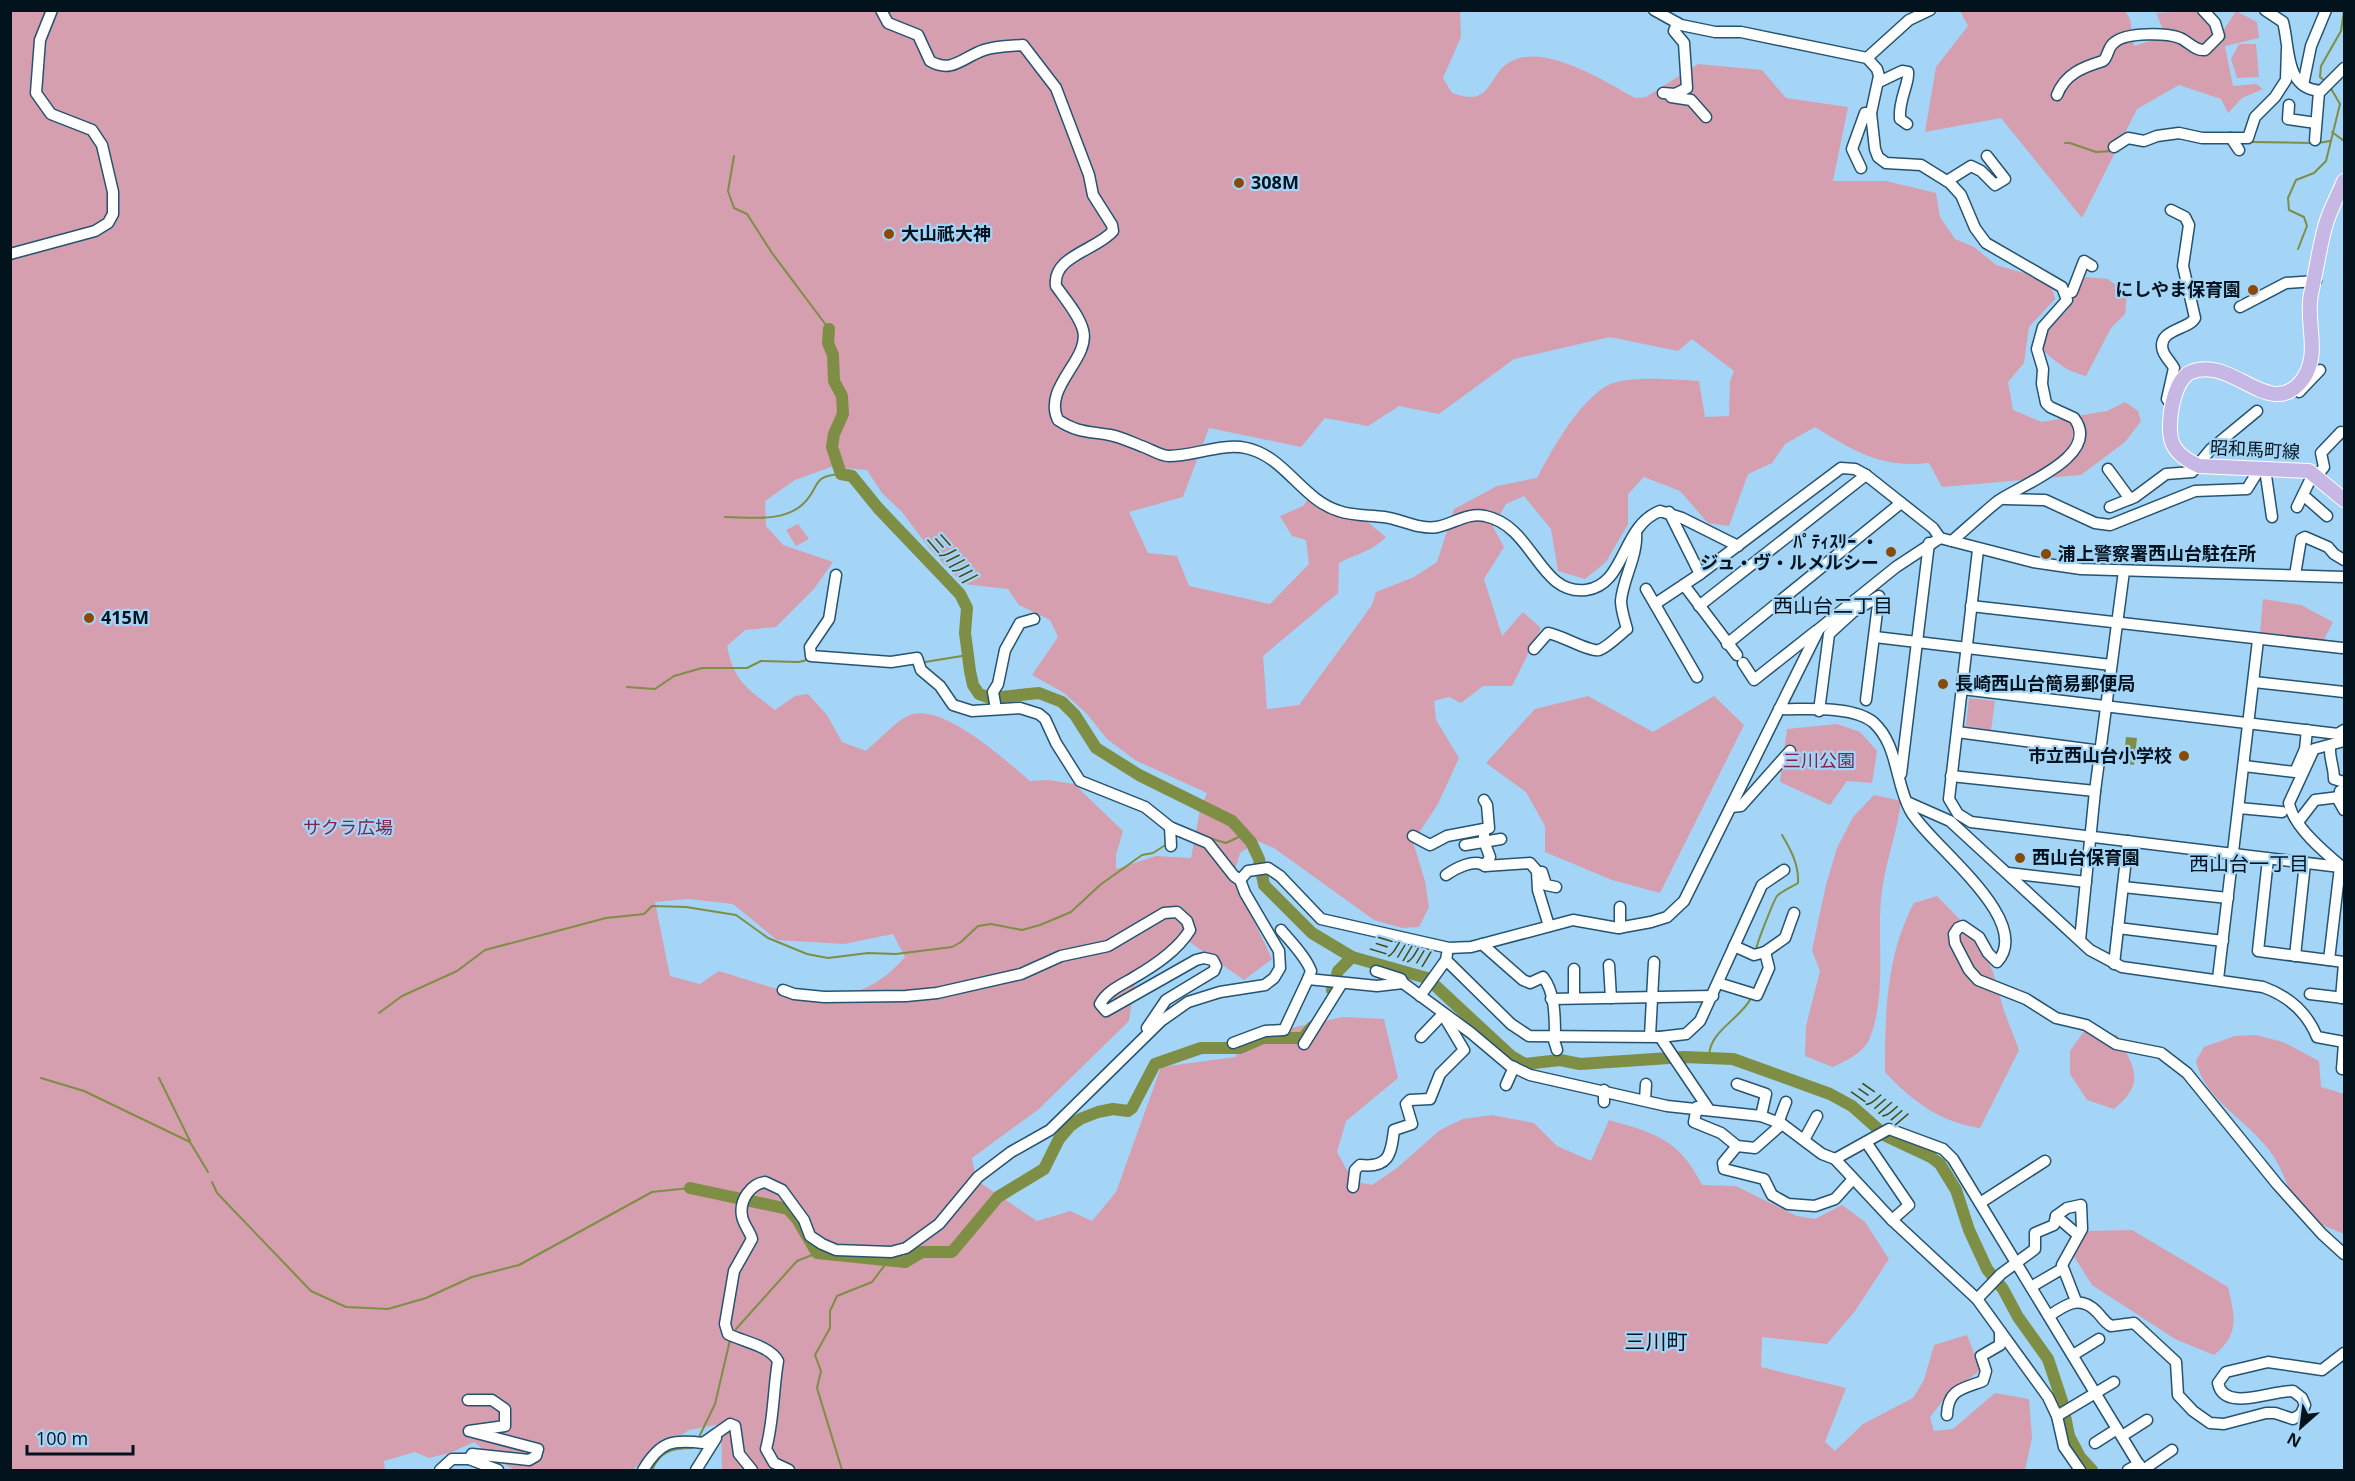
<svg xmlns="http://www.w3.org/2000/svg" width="2355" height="1481" viewBox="0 0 2355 1481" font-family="'Open Sans','Noto Sans JP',sans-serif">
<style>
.green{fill:#d59faf;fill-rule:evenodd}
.water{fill:#7e8e44}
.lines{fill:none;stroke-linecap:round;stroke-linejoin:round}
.stream{stroke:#7e8e44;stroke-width:2}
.river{stroke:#7e8e44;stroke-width:12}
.minor-casing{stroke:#255370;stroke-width:13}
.major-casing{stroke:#fff;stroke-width:16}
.minor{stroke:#fff;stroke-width:10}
.major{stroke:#c7b7e5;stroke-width:14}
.poi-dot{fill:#874a08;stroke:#a4d5f7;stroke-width:2}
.labels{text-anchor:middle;stroke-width:4.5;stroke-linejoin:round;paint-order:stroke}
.poi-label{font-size:18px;font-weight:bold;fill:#02131e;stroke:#a4d5f7;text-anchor:start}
.street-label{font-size:18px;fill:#02131e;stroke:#a4d5f7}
.park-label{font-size:18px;fill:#802349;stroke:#a4d5f7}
.water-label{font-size:20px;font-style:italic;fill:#414b14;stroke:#a4d5f7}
.neighbourhood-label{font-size:20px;fill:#02131e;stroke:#a4d5f7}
.quarter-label{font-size:21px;fill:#02131e;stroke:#a4d5f7}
</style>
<rect width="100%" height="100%" fill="#a4d5f7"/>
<g class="green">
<path d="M10,11H1460L1461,37L1443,78L1452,93C1496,109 1485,72 1514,60C1548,45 1606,82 1635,98L1646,97L1698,64L1762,70L1786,98L1848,107L1833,181H1886L1936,193L1940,217L1955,239L1974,247L1996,265L2027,274L2051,285L2055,299L2029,327L2024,363L2008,382L2013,410L2042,422L2107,411L2125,402L2138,411L2141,421L2125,442L2081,475L1942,487L1929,463C1881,468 1855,452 1815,427L1785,444L1772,463L1748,474L1729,526L1708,523L1680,491L1644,477L1628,494V524L1606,562L1585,579L1558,571L1551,529L1524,496L1506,504L1493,527L1504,547L1484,579L1502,636L1523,612L1541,628L1512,686H1483L1461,703L1449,697L1434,701L1436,720L1459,758L1438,804L1413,842L1425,881L1429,907L1419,927L1402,928L1374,920L1274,848L1258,841L1240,853L1233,877L1272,959L1244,980L1178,934L1161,966L1136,976L1129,1021L1039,1109L972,1158L976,1180L1037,1221L1070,1211L1092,1221L1116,1192L1161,1067L1235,1057L1249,1037L1343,1017L1384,1019L1398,1078L1346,1121L1337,1152L1353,1181L1372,1185L1397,1168L1440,1130L1463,1119L1492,1115L1534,1123L1557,1146L1591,1161L1609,1120C1655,1133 1680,1140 1702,1185L1736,1186L1797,1216L1815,1219L1842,1205L1865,1222L1889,1259L1855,1311L1827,1344L1762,1337L1761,1367L1846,1388L1825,1442L1835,1451L1863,1424L1913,1398L1924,1380L1934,1345L1967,1335L1981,1370L1948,1394L1930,1417L1934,1431L1953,1429L1995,1393L2029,1399L2032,1438L2025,1470H722L721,1424L689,1430L677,1438L662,1439L633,1470H515L495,1459L474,1442L450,1453L429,1458L415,1452L384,1461L385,1470H11ZM1610,337L1678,351L1692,339L1734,371L1730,381L1729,416L1705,417L1699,381C1676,380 1622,374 1603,388C1575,408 1553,448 1537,478L1497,486L1454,509L1437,562L1414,577L1376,592L1372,605L1299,705L1267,709L1263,656L1338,593L1339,563C1356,554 1373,551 1386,537L1365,520L1308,499L1303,506L1280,516L1292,536L1306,540L1309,564L1270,604L1189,586L1177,556L1148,553L1129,512L1183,497L1209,428L1301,447L1325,418L1368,426L1399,406L1439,414L1514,359ZM831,467L867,470L882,493L902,512L929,548L963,584L1008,589L1019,605L1050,620L1058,637L1032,675L1064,693L1087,714L1107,739L1135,760L1207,793L1200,810L1191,858L1156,856L1116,869V855L1123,831L1074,784L1048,780L1030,781C1006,761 940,700 908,716C895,722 878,741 866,751L842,742L827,715L808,694L795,696L775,710C747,688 734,682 727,646L745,630L776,627L814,589L833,562L783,545L766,526L765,501L795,480ZM689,899L733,904L777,940L844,944L893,934L905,957C850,1021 788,992 719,971L700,984L670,976L655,902Z"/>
<polygon points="1960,11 2125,11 2130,19 2134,46 2166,36 2156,13 2197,11 2209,24 2223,31 2236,11 2257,22 2259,38 2225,46 2233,86 2256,84 2263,89 2242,98 2228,113 2221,99 2179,85 2137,109 2082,218 2001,118 1925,132 1936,67 1968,26"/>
<polygon points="2239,44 2256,44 2259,77 2237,78 2231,59"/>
<path d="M2085,277L2108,279L2127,294L2125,314L2111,328L2086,376C2068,372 2057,363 2043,350L2046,333L2056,319L2066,312Z"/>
<polygon points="798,524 809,539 796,546 786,530"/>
<polygon points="2263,599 2301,605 2333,622 2323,641 2260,633"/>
<polygon points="1588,696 1653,732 1714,696 1744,725 1660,893 1612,880 1545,852 1545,826 1526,792 1486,763 1535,709"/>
<polygon points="1969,698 1995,701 1991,730 1966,726"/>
<polygon points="1837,724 1860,732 1877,751 1872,783 1847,781 1830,805 1780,782 1787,729"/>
<path d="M1874,795L1901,801C1897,835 1884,865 1881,899C1877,945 1887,996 1869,1040C1863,1053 1845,1061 1833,1067L1805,1056L1806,1026L1820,971L1812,950L1826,885L1837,848L1853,817Z"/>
<path d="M1937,896L1977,937L1993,972L2004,1011L2019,1050L1980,1128C1941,1123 1911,1100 1885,1072C1885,1014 1886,955 1914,903Z"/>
<path d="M2085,1030L2117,1035C2134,1068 2147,1082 2114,1109L2087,1100L2070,1074V1051Z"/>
<path d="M2256,1035L2283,1042L2319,1061L2321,1087L2344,1094V1234L2301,1216C2291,1197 2285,1175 2274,1157C2252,1122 2205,1102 2196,1061L2204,1047L2235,1036Z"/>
<path d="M2132,1230L2228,1287C2235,1317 2240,1334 2214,1355L2175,1339L2092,1285L2073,1255L2087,1231Z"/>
</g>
<polygon class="water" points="2126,737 2137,738 2134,765 2123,763"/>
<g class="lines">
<g class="stream">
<polyline points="2325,81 2320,77 2321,66 2341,31 2344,10"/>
<polyline points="2332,132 2344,141"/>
<polyline points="2251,142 2311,143"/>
<polyline points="2065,143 2070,143 2096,152 2113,151"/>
<polyline points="2318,143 2330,141"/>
<polyline points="734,156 728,191 734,208 747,214 772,253 829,329"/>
<polyline points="2298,249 2307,226 2304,217 2289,210 2288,198 2296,180 2314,173 2326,161 2340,104 2330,87"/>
<path d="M725,517C749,517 783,523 803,504C821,487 810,476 841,474"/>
<polyline points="925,662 968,655"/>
<polyline points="627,687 655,689 674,676 702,668 747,668 761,661 799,662 811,659"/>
<polyline points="1195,834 1226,843 1245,834"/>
<path d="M1756,950C1756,945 1774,900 1777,896C1782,891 1792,887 1798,883C1799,865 1791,850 1782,835"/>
<polyline points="379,1013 402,996 457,971 485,950 606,918 644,914 652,906 686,907 736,915 768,938 807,954 828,958 868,953 896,954 952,947 961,942 978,926 991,924 1022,930 1040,925 1071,912 1100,885 1142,855 1153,853 1167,844"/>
<path d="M1709,1058C1708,1031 1741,1019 1751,998"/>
<polyline points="41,1078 84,1091 190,1142 208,1172"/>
<polyline points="159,1078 190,1141"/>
<polyline points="212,1182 217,1193 311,1291 346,1307 388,1309 426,1298 472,1277 519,1265 652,1192 690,1188"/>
<polyline points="736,1329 797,1261 817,1253"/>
<polyline points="699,1437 715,1404 730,1340"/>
<path d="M652,1470C660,1451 673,1448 692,1448"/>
<polyline points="842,1470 817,1388 821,1371 815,1355 830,1328 830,1311 837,1296 872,1282 888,1261"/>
</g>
<g class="river">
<polyline points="829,329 828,343 833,355 834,381 842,396 843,414 834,434 832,447 841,474 852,476 878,508 960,594 967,608 965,633 970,671 973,685 979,694 991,698 1039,693 1062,702 1075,715 1096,748 1139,775 1232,821 1251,842 1259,859 1264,885 1312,933 1352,957 1427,978 1511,1056 1525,1064 1560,1060 1580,1064 1684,1057 1733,1059 1830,1094 1852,1106 1886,1136 1931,1157 1940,1164 1956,1190 1969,1230 1987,1269 2003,1289 2018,1317 2048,1359 2062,1401 2069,1436 2080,1457 2092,1470"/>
<polyline points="1332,990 1338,971 1352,957"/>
<polyline points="690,1188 788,1209 797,1219 817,1253 905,1262 922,1252 952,1252 998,1197 1044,1169 1059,1139 1070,1126 1080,1119 1098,1112 1113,1109 1128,1111 1132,1108 1155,1064 1201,1048 1240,1048 1263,1038 1303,1038 1312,1027"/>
</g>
<defs>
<g id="minor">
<path d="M881,10L888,23L918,35L930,61C952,74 963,57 984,50C996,46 1010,46 1023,45L1056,88L1089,175L1093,195L1112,225L1113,231C1097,250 1052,256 1056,286C1065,299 1079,315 1083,330C1091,359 1042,387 1058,420C1078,433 1088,431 1110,435C1121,437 1133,443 1144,447C1152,450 1161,456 1169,456C1193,456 1222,443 1246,448C1285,456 1302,500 1339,511C1353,516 1369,515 1384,517C1401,519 1419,530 1437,527C1453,524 1468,512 1485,516C1534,526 1539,596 1586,590C1626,585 1621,526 1660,511L1682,518L1738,546"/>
<path d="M1654,10L1681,25L1715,32H1741L1867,58L1877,69L1879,76L1871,113L1875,149L1878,157L1886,163L1921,165L1950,183L1961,195L1975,228L1986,243L2062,287L2067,300L2043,327L2037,349L2043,369L2042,384L2046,403L2050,407L2074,418C2103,456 2018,486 1998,501C1982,514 1967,528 1952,541"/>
<path d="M2265,10L2283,22C2290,47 2284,89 2321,91L2344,68"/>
<polyline points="1867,58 1909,20 1930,10"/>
<path d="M1879,82L1902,71L1908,72C1910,82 1898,100 1900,119L1907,124"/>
<polyline points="2303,85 2311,46 2326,10"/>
<polyline points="1663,93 1675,94 1687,88 1684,43 1674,31 1677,23"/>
<path d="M2057,95C2065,74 2083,67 2103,61C2109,56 2107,47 2115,42C2127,32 2167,33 2180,38C2189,42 2195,51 2205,50L2219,36L2215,23L2203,10"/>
<polyline points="1671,97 1691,100 1706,117"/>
<polyline points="2289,105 2288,119 2316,123"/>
<polyline points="2231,138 2239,150"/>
<polyline points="2315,140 2319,92"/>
<polyline points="2114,147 2128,138 2144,141 2157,136 2179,133 2202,138 2248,138 2255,117 2275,97 2286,80 2287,49"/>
<polyline points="1861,168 1852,149 1865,113 1871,113"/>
<polyline points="1947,181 1971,166 1981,171 1995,185 2005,179 1987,156"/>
<path d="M2171,210L2185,217L2189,225L2183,266L2195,318C2189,330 2156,329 2163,351C2165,357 2171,362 2174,368L2167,399L2173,406"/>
<polyline points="10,254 95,231 108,223 113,214 113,192 102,145 92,130 51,114 36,93 40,40 52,10"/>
<polyline points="2066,294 2072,292 2084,261 2092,266"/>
<polyline points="2240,307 2286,283 2316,281"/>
<polyline points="2295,387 2299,392 2320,370"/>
<polyline points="2108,469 2130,499"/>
<polyline points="2265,469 2272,517"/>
<polyline points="2317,476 2324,467 2321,453 2341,432"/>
<polyline points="2303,495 2327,516"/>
<polyline points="2005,499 2045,500 2095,523 2110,525 2195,491 2247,489 2260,468"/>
<polyline points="2110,507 2135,497 2166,474 2192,472 2211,449 2257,411"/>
<polyline points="2297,507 2313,474"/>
<polyline points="1669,512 1700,574"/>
<polyline points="1978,550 1949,799 1958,814 1971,822 2340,867"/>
<polyline points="2295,575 2301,539 2305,537 2328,547 2334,554 2344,560"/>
<polyline points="1684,585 1737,655"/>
<polyline points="1646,589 1697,677"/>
<polyline points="1655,604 1700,574 1841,468 1855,469 1866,475 1933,528 1940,538 2033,562 2081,569 2344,577"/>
<polyline points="1699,606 1866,475"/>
<polyline points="1971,606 2342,648"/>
<polyline points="1875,637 2111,665"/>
<polyline points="1727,644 1901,503"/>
<path d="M1534,649L1548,633C1561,635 1589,652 1599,650C1608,647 1619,635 1627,629C1625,621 1621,610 1621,601C1623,578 1638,556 1636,532"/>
<polyline points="1743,663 1754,680 1816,631"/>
<polyline points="2254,682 2344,692"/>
<polyline points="1962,689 2338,734 2344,730"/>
<polyline points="996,709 993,692 998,684 1005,650 1020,623 1034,619"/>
<path d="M1779,709C1805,710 1852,705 1873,722C1898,744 1895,782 1910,810C1927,843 2036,920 1997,962L1988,953L1979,937L1963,926L1958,928L1954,934L1955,943L1969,970L1978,980L2026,999L2056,1018L2086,1025L2116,1044L2161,1053L2187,1073L2277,1184L2322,1234L2344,1254"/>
<polyline points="1819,711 1829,634 1853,612 1879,596 1866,700"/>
<polyline points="1957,732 2101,751"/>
<path d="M2330,746C2329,760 2334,765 2334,779L2344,782"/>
<polyline points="2244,766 2295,772 2305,749 2307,730"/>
<polyline points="1901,774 1929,543"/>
<polyline points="1951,776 2095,791"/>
<polyline points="2340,791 2339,801 2344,810"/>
<path d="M1907,802L1950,821L2090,950L2122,967L2263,987C2288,996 2307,1012 2317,1037L2344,1042"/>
<polyline points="1731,807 1741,806 1790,751"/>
<polyline points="2239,808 2282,812"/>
<polyline points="2298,822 2315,800 2339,797"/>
<polyline points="1170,827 1171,846"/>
<polyline points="1484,829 1484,841 1490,857 1485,866 1530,863 1537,871 1538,890 1549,926"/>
<polyline points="1413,836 1430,845 1447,836 1489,828 1487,805 1484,800"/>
<polyline points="1465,845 1501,839"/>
<polyline points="2268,859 2258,951 2344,962"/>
<path d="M2342,867C2324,852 2293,826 2289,803L2314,749L2344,741"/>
<polyline points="1542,872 1546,885 1556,887"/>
<polyline points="2008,873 2086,882"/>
<path d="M1446,875C1456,868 1475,858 1485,866"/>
<polyline points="1240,880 1248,871 1268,868 1280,876 1321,919 1449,948 1471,947 1573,920 1618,928 1651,922 1667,917 1684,901 1819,629 1896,567 1940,538"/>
<polyline points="2123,887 2228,898"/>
<polyline points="1620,907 1620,928"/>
<polyline points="2118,928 2223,941"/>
<polyline points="2080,940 2095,791 2124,571"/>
<path d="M1482,944L1523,980L1530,983L1543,977C1555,992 1555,1017 1555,1036"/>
<polyline points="1765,952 1785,938 1794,913"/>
<polyline points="2295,956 2305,863"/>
<polyline points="1446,960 1511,1024 1529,1036 1660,1037 1686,1034 1700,1021 1762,885 1784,870"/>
<polyline points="2329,960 2340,867"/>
<polyline points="2114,964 2128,841"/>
<polyline points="1609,965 1611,998"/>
<polyline points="1574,969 1574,998"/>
<polyline points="1376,971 1401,979 1403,983"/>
<polyline points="1308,979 1377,986 1403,983 1471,1033 1509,1065 1530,1075 1667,1106 1761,1116 1782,1124 1822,1154 1835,1159 1892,1220 1977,1299 2048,1397 2057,1416 2064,1447 2080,1470"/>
<polyline points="2218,979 2258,640"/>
<polyline points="1718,983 1757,995 1769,968 1765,952 1754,955 1734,946"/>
<path d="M783,990L794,994L824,997L906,996L937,993L1021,974L1061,956L1108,946L1164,913L1177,912L1187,921L1190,930C1177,951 1154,966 1133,978C1121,985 1107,991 1100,1004L1106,1011L1196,960L1204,958L1213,960L1216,966L1214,971L1166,1000L1147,1028"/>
<polyline points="2310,994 2344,998"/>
<polyline points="1420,996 1446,960 1447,954"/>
<polyline points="2341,998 2344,964"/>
<polyline points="1551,999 1713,996"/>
<polyline points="1650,1036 1654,962"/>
<polyline points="1421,1037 1442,1015"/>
<polyline points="1553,1037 1557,1050"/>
<polyline points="1660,1037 1708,1108"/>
<path d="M1233,1043L1265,1031L1284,1030L1308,979L1311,971C1306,957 1291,942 1281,930"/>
<polyline points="1304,1044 1342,983"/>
<polyline points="2344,1044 2342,1069 2344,1069"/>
<polyline points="1737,1084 1766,1094 1761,1116"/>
<polyline points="1506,1085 1514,1067"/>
<polyline points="1604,1090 1604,1102"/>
<polyline points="1645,1100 1646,1084"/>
<polyline points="1697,1107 1694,1122 1721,1133 1737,1146 1755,1148 1782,1124"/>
<polyline points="1778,1123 1786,1102"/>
<polyline points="1804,1140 1817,1116"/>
<polyline points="1866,1142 1909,1205 1892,1220"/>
<polyline points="1737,1146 1723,1163 1724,1169 1764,1179 1772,1195 1779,1199 1788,1204 1815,1206 1835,1199 1853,1179"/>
<polyline points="1835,1159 1889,1129 1943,1149 1953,1159 2142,1470"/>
<path d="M1353,1187L1355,1170L1360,1165C1388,1168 1391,1156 1394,1130L1412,1124L1406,1104L1410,1100L1430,1099L1440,1074L1464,1050L1442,1013"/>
<polyline points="1980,1203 2045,1161"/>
<polyline points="2056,1216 2078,1235"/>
<polyline points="2031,1287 2060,1270"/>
<polyline points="1977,1299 2001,1274 2035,1249 2035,1233 2054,1225 2056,1216 2067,1208 2081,1205 2082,1229 2062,1265 2076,1301"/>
<path d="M2049,1316C2065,1305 2080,1294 2097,1312C2102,1317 2104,1322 2111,1326L2134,1323L2176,1362L2178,1395L2193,1411L2210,1423L2224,1424L2266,1413H2275L2293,1419L2301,1414L2305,1405L2302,1398L2293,1391C2272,1390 2224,1413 2218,1383L2226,1372L2268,1362L2322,1370L2344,1353"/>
<polyline points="2073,1355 2099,1339"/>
<polyline points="468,1400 492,1400 505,1409 505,1426 469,1431 538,1449 536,1456 529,1460 472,1454 469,1459 498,1470"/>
<path d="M1947,1415C1948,1389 1962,1389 1983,1381L1986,1371L1981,1356L2000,1345V1333"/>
<polyline points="2057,1416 2114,1382"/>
<polyline points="2122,1436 2147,1420"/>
<polyline points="2095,1443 2117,1429"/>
<polyline points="440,1470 452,1459 469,1459"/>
<path d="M643,1470C660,1442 671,1439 703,1443L730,1424L735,1426L739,1454L752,1470"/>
<polyline points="696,1470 716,1438"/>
<path d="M789,1470L774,1463L766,1449C774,1419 773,1391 778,1361C770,1346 744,1342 728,1334L725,1324L734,1271L752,1239C750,1231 743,1224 742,1216C739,1200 751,1184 765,1182L782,1190L804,1220L810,1236L822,1244L836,1250L891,1252L906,1248L939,1224L978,1177L1011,1152L1050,1130L1161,1021L1188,1002L1220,992L1265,985L1274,978L1280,968L1279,951L1245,893L1240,880L1234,876L1208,843L1170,827L1145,807L1080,781L1056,743L1045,719L1039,714L1020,708L972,711L953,705L940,686L921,670L917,658L891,662L811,656L810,647L829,619L836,575"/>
<polyline points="2128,1470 2139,1464"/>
<polyline points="2143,1470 2172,1450"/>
</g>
<path id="major" d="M2344,181C2338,196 2329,211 2325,227C2319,249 2316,272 2311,294C2305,322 2321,353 2303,379C2271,423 2233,355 2191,372C2173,380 2166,425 2172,442C2176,454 2188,461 2199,466L2309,471L2344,500"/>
</defs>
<use href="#minor" class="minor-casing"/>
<use href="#major" class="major-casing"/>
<use href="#minor" class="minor"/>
<use href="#major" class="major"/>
</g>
<g class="poi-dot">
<circle cx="1239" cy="183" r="6"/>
<circle cx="889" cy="234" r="6"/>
<circle cx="2253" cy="290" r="6"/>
<circle cx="1891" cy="552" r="6"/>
<circle cx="2046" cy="554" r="6"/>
<circle cx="89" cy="618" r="6"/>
<circle cx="1943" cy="684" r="6"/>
<circle cx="2184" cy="756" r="6"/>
<circle cx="2020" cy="858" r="6"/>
</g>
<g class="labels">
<g class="poi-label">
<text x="1251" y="189">308M</text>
<text x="901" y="240">大山祇大神</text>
<text x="2241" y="296" text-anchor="end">にしやま保育園</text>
<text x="1879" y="548" text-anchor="end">ﾊﾟﾃｨｽﾘｰ ・<tspan x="1879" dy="21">ジュ・ヴ・ルメルシー</tspan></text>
<text x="2058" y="560">浦上警察署西山台駐在所</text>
<text x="101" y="624">415M</text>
<text x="1955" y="690">長崎西山台簡易郵便局</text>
<text x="2172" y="762" text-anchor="end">市立西山台小学校</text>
<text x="2032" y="864">西山台保育園</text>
</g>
<g class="street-label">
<text transform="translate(2255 450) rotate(3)" y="6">昭和馬町線</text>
</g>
<g class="park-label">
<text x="1819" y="767">三川公園</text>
<text x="348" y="834">サクラ広場</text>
</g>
<g class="water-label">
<text transform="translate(951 557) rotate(49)" y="7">三川川</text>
<text transform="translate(1399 951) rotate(17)" y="7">三川川</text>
<text transform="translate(1878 1103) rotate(35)" y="7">三川川</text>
</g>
<g class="neighbourhood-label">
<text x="1833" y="613">西山台二丁目</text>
<text x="2249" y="871">西山台一丁目</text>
</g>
<g class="quarter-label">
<text x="1656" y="1349">三川町</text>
</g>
</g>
<rect width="2355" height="1481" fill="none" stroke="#02131e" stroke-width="24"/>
<g transform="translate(2301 1427) rotate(208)" stroke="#a4d5f7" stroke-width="4.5" paint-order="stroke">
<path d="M0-4.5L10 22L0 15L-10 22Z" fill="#02131e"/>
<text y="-9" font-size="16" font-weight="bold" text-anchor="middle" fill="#02131e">N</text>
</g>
<path d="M27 1445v9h106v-9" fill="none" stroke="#02131e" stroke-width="3"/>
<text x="36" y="1445" font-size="18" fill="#02131e" stroke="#a4d5f7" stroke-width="4.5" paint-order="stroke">100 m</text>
</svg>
